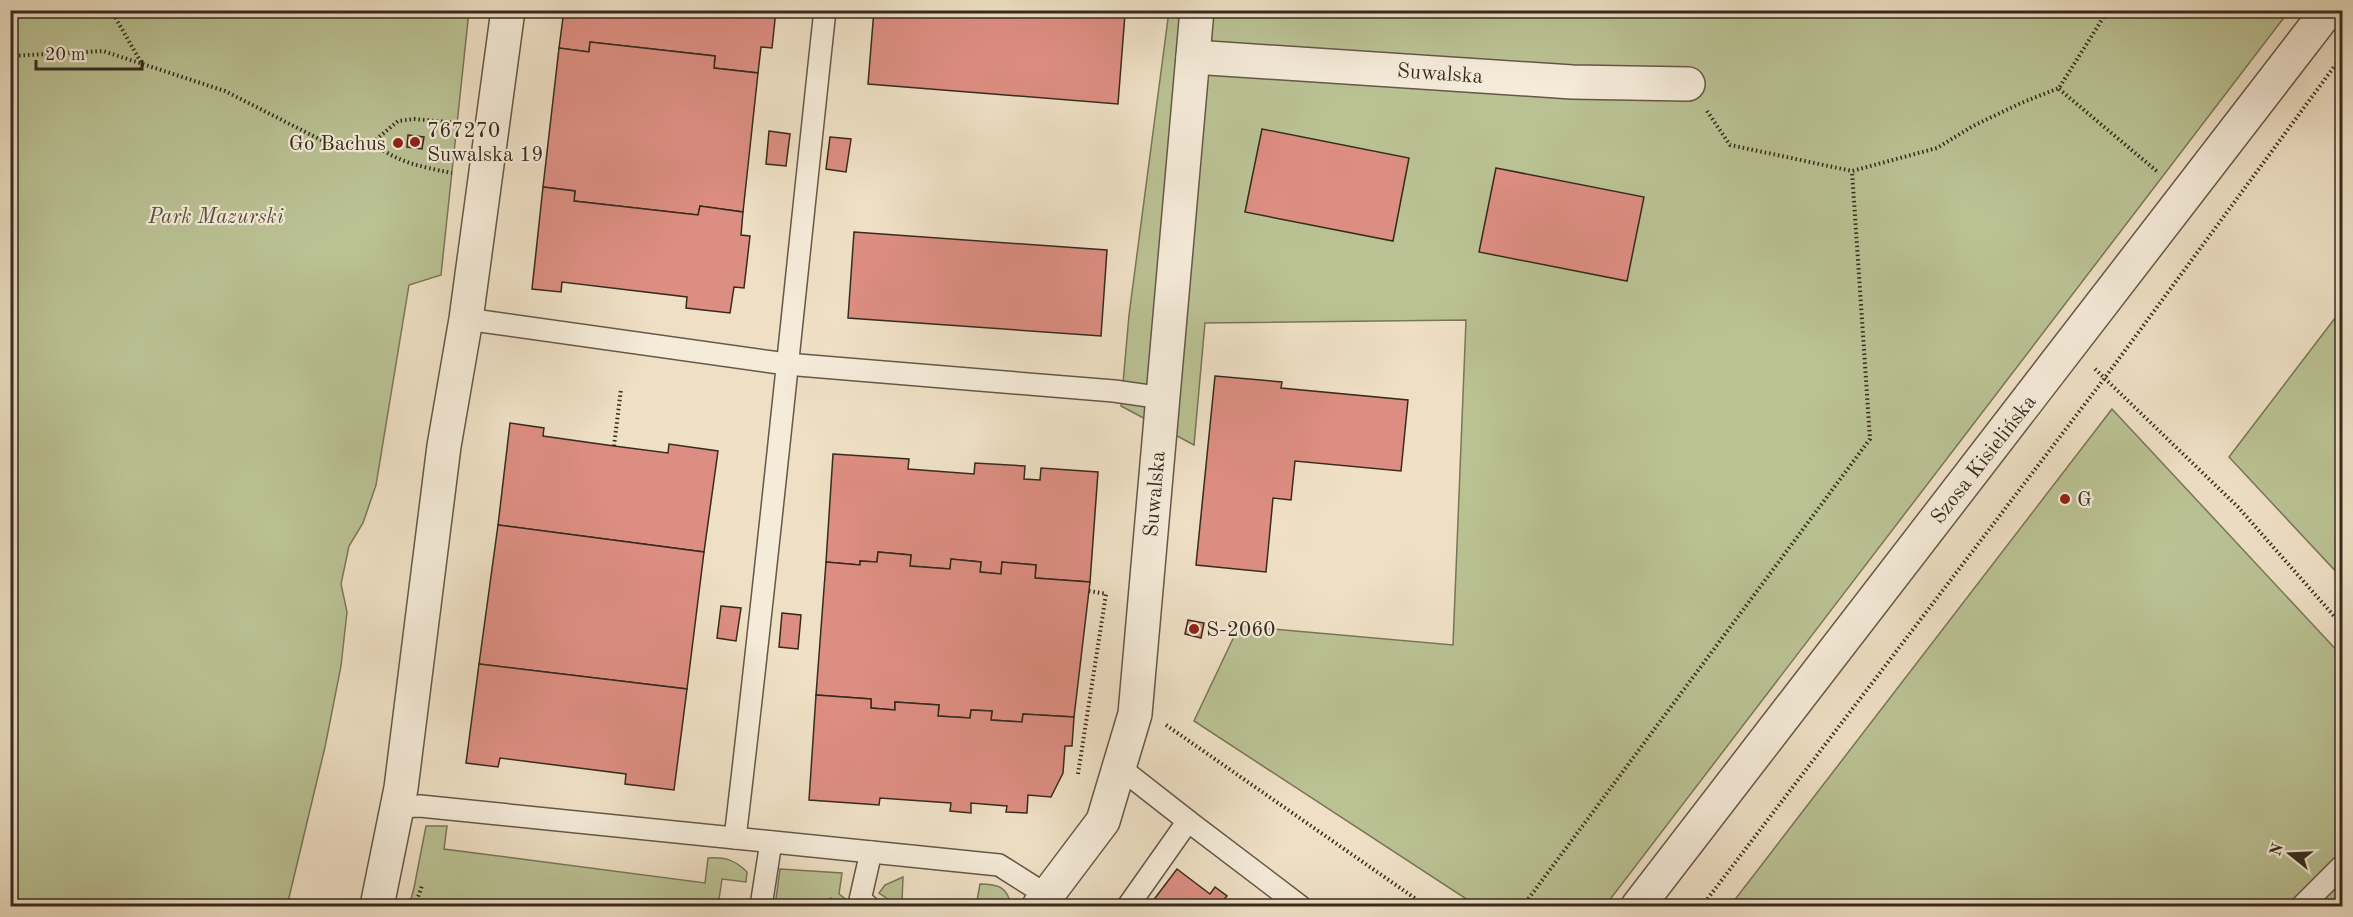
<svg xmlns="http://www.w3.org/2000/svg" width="2353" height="917" viewBox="0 0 2353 917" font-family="'Old Standard TT',serif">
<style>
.green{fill:#bac294;stroke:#787659;stroke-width:1.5}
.building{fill:#dd8e82;stroke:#362b1e;stroke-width:1.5}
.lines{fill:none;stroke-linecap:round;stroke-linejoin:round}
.service-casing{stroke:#645848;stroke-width:24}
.minor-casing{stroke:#645848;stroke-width:36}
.tertiary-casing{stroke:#645848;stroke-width:36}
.path{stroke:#362b1e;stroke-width:4;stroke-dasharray:1.5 3;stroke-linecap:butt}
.service{stroke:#f5ebd9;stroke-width:21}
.minor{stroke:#f5ebd9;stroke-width:33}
.tertiary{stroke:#f5ebd9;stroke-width:33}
.poi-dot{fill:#8f2418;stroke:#f5ebd9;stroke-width:2}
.labels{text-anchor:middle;stroke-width:4.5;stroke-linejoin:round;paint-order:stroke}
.street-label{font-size:21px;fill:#362b1e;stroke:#f5ebd9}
.poi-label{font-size:21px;fill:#362b1e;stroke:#f5ebd9;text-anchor:start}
.park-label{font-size:21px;font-style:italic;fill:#57513c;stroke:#f5ebd9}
</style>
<rect width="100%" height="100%" fill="#efe0c5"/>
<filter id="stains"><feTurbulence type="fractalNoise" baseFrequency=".00333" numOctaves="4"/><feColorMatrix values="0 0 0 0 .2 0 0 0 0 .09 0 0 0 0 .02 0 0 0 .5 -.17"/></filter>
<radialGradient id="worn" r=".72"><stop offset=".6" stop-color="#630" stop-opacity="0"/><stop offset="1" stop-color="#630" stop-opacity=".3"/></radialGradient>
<g class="green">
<polygon points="10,11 469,11 441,275 409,285 376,485 363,523 349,546 341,584 347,612 341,666 325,747 287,906 11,906"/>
<polygon points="1169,11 2289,11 1605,906 1477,906 1194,721 1239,626 1453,645 1466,320 1205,323 1194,445 1121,406 1129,315"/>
<polygon points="2342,309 2342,578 2229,457"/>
<polygon points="2112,409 2342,656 2342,906 1730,906"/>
<path d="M426,826H447L444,849L705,883L708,858C726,857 735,860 747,872L746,882L722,879L718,906H409L414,888Z"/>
<polygon points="780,869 842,873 839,894 855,906 843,906 831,898 824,906 775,906"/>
<polygon points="903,877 902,901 965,906 898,906 879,893 885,885"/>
<path d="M980,884C998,884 1008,887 1011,906H976Z"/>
</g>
<g class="building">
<polygon points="564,10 776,10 772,48 761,47 758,73 714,68 715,56 590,42 589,52 559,48"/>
<polygon points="874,10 1081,10 1125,14 1118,104 868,84"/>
<polygon points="590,42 715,56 714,68 758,73 743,212 700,206 698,215 574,201 575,191 543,187 559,48 589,52"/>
<polygon points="1262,129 1409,158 1393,241 1245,212"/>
<polygon points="769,131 790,134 786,166 766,164"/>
<polygon points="408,135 424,137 422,149 407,147"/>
<polygon points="830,137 851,139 846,172 826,169"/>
<polygon points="1496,168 1644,197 1627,281 1479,252"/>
<polygon points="543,187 575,191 574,201 698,215 700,206 743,212 741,235 750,236 744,288 734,287 730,313 686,308 687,297 562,282 561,292 532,289"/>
<polygon points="854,232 1107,250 1101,336 848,318"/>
<polygon points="1215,376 1282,382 1281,388 1408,400 1401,471 1295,461 1291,500 1273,498 1266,572 1196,565"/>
<polygon points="510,423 544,428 543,436 614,446 668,453 669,444 718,451 704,552 498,525"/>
<polygon points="833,454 909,459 908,469 974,474 975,463 1025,466 1024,479 1040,480 1041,468 1098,472 1090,582 1035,578 1036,565 1002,562 1001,574 980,572 981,562 951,559 950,569 910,566 911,555 878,552 877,562 860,561 860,565 826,562"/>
<polygon points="498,525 704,552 687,689 479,664"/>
<polygon points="878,552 911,555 910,566 950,569 951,559 981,562 980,572 1001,574 1002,562 1036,565 1035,578 1090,582 1074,717 1023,714 1022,722 991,720 992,711 971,710 970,718 938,716 939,705 895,702 895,710 871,708 871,699 816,695 826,562 860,565 860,561 877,562"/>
<polygon points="721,606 741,608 736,641 717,638"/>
<polygon points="782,613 801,615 798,649 779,647"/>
<polygon points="1188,620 1204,623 1201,638 1185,634"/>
<polygon points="479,664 687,689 674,790 625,784 626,774 500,758 498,767 466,763"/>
<polygon points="816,695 871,699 871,708 895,710 895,702 939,705 938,716 970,718 971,710 992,711 991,720 1022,722 1023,714 1074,717 1072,746 1065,746 1063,773 1051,797 1028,795 1027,813 1006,812 1007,806 971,803 971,813 950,811 951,803 880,798 879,805 809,800"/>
<polygon points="1177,869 1210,894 1215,887 1227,896 1222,902 1228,906 1149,906"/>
</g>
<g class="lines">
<defs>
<g id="service">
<polyline points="466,319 786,364 1114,391 1163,398"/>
<polyline points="1119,767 1188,821"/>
<polyline points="398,807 420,806 999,865 1048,896"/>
<path d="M735,838C768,563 795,286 825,10"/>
<polyline points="761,906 771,842"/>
<polyline points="868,906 860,900 871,852"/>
<polyline points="1128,906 1188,821 1300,906"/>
<polyline points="2302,906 2342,866"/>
</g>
<g id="minor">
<polyline points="1193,57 1572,82 1688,84"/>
<polyline points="377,906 401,788 444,446 466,319 508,10"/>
<polyline points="1039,906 1103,821 1135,714 1197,10"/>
</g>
<polyline id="tertiary" points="1638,906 2328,10"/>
</defs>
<use href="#service" class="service-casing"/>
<use href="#minor" class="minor-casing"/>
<use href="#tertiary" class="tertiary-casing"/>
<g class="path">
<polyline points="111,10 142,64"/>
<polyline points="10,56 103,51 225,91 329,144 364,146 372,143 398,121 414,119 458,123"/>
<polyline points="2059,89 2159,173"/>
<polyline points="1707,111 1730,145 1852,171 1937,148 1973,126 2021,103 2059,88 2108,10"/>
<path d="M372,143C400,163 418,166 452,173"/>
<polyline points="2095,369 2238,507 2342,625"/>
<polyline points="614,446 621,389"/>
<polyline points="1166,725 1426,906"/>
<polyline points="1078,774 1106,594 1089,591"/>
<polyline points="415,905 422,886"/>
<polyline points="1523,906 1870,439 1852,171"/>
<polyline points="1702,906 2104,379 2342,56"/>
</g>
<use href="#service" class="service"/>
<use href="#minor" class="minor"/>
<use href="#tertiary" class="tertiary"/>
</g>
<g class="poi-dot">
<circle cx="415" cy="142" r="6"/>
<circle cx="398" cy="143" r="6"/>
<circle cx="2065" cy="499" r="6"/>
<circle cx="1194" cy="629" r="6"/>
</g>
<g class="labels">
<g class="street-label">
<text transform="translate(1440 73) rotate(4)" y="7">Suwalska</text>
<text transform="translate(1983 459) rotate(-52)" y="7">Szosa Kisielińska</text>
<text transform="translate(1154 494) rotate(-85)" y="7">Suwalska</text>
</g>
<g class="poi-label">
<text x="427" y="137">767270<tspan x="427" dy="24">Suwalska 19</tspan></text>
<text x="386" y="150" text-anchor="end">Go Bachus</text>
<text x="2077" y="506">G</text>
<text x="1206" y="636">S-2060</text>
</g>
<g class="park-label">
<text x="216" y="223">Park Mazurski</text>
</g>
</g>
<rect width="2353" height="917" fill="none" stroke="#efe0c5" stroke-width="36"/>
<rect x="12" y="12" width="2329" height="893" fill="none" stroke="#362b1e" stroke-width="3"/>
<rect x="18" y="18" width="2317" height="881" fill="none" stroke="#362b1e" stroke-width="1.5"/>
<g transform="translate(2290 854) rotate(288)" stroke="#f5ebd9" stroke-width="4.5" paint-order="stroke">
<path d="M0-4.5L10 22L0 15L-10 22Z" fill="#362b1e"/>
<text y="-9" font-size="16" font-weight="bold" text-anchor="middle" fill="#362b1e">N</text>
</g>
<path d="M36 60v9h106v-9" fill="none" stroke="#362b1e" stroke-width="3"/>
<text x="45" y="60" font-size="18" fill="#362b1e" stroke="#f5ebd9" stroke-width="4.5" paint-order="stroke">20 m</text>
<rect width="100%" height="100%" filter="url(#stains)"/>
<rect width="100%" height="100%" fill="url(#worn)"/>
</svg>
